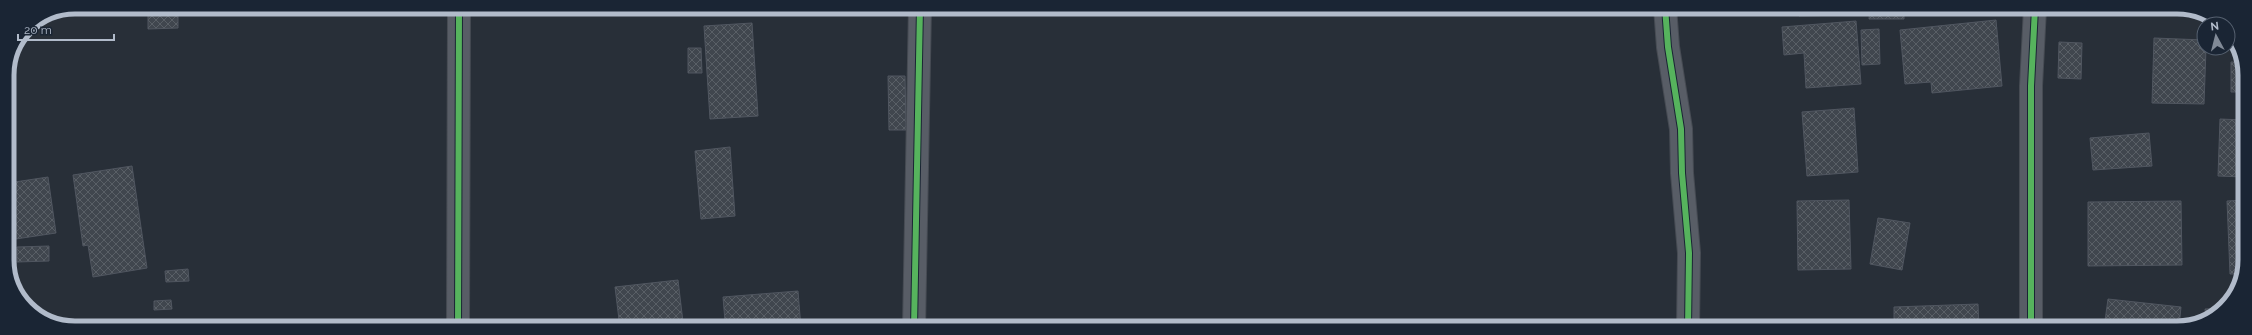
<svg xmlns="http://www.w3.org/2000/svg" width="2252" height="335" viewBox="0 0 2252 335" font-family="Raleway,sans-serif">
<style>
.building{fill:url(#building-cross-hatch);stroke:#505660}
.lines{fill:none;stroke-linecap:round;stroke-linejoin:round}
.minor-casing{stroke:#464b53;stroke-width:24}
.minor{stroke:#585d66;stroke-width:22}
.cycleway-casing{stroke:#1a2534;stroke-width:8}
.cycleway{stroke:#56b35d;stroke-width:6}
.rim{fill:none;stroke:#b1bbca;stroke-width:5}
</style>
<defs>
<pattern id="building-cross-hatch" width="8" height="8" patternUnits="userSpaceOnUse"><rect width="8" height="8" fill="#40464e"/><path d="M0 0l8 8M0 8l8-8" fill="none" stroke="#595f66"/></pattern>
</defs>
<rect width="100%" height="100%" fill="#282f38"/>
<g class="building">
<polygon points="148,7 178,7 178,28 148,29"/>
<polygon points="1799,7 1849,7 1849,15 1799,16"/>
<polygon points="1870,7 1904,7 1904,19 1869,19"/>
<polygon points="1996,20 2002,86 1932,93 1931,82 1905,84 1900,30"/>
<polygon points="1856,21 1861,84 1806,88 1804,53 1784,55 1782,27"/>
<polygon points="752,23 758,116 710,119 704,26"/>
<polygon points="1879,29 1880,64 1862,65 1861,30"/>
<polygon points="2154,38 2204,40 2204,48 2206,48 2204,104 2152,103"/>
<polygon points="2059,42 2082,43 2081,79 2058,78"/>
<polygon points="688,48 701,48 702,73 688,73"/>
<polygon points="2239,54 2244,62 2244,92 2231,92 2231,62 2239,62"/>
<polygon points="888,76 905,76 906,130 889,130"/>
<polygon points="1854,108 1858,172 1807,176 1802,112"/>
<polygon points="2220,119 2244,120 2244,177 2218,176"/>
<polygon points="2149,133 2152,166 2093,170 2090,138"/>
<polygon points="730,147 735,216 701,219 695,151"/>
<polygon points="132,166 147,268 93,277 88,245 83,246 73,175"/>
<polygon points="48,177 56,233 9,240 8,183"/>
<polygon points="1849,200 1851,269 1798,270 1797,201"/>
<polygon points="2244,200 2244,268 2242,274 2230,274 2227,201"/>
<polygon points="2181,201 2182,265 2088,266 2088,202"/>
<polygon points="1878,218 1910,223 1902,270 1870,264"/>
<polygon points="49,246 49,261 17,262 17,247"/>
<polygon points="188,269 189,281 166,282 165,271"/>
<polygon points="678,280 683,322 620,328 615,287"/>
<polygon points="798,291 801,328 731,328 730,320 725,321 723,297"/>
<polygon points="2108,299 2181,307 2179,327 2104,328"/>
<polygon points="171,300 172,309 154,310 154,301"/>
<polygon points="1978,304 1979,328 1894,328 1894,307"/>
<polygon points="2223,308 2222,311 2206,317 2205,309"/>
</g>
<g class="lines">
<defs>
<g id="minor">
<polyline points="1665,7 1668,47 1681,129 1682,173 1689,253 1688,328"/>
<polyline points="458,328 459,7"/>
<polyline points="914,328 920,7"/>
<polyline points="2031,328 2031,86 2035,8"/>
</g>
</defs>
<use href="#minor" class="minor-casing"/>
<use href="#minor" class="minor"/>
<defs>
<g id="cycleway">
<polyline points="1665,7 1668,47 1681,129 1682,173 1689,253 1688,328"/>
<polyline points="458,328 459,7"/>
<polyline points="914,328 920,7"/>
<polyline points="2031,328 2031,86 2035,8"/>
</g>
</defs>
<use href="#cycleway" class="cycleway-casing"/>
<use href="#cycleway" class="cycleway"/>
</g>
<path d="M0 0H2252V335H0ZM75 14H2177A61 61 0 0 1 2238 75V260A61 61 0 0 1 2177 321H75A61 61 0 0 1 14 260V75A61 61 0 0 1 75 14Z" fill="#1a2534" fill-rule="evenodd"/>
<path class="rim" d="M75 14H2177A61 61 0 0 1 2238 75V260A61 61 0 0 1 2177 321H75A61 61 0 0 1 14 260V75A61 61 0 0 1 75 14Z"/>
<g transform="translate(2216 36) rotate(353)"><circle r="19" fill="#1a2534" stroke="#566170"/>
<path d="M0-3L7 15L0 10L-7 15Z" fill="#818a97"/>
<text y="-6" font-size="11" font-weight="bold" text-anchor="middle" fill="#b1bbca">N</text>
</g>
<path d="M18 34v6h96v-6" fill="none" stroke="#b1bbca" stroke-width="2"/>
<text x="24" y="34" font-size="12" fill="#b1bbca" stroke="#1a2534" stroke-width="3" paint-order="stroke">20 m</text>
</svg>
